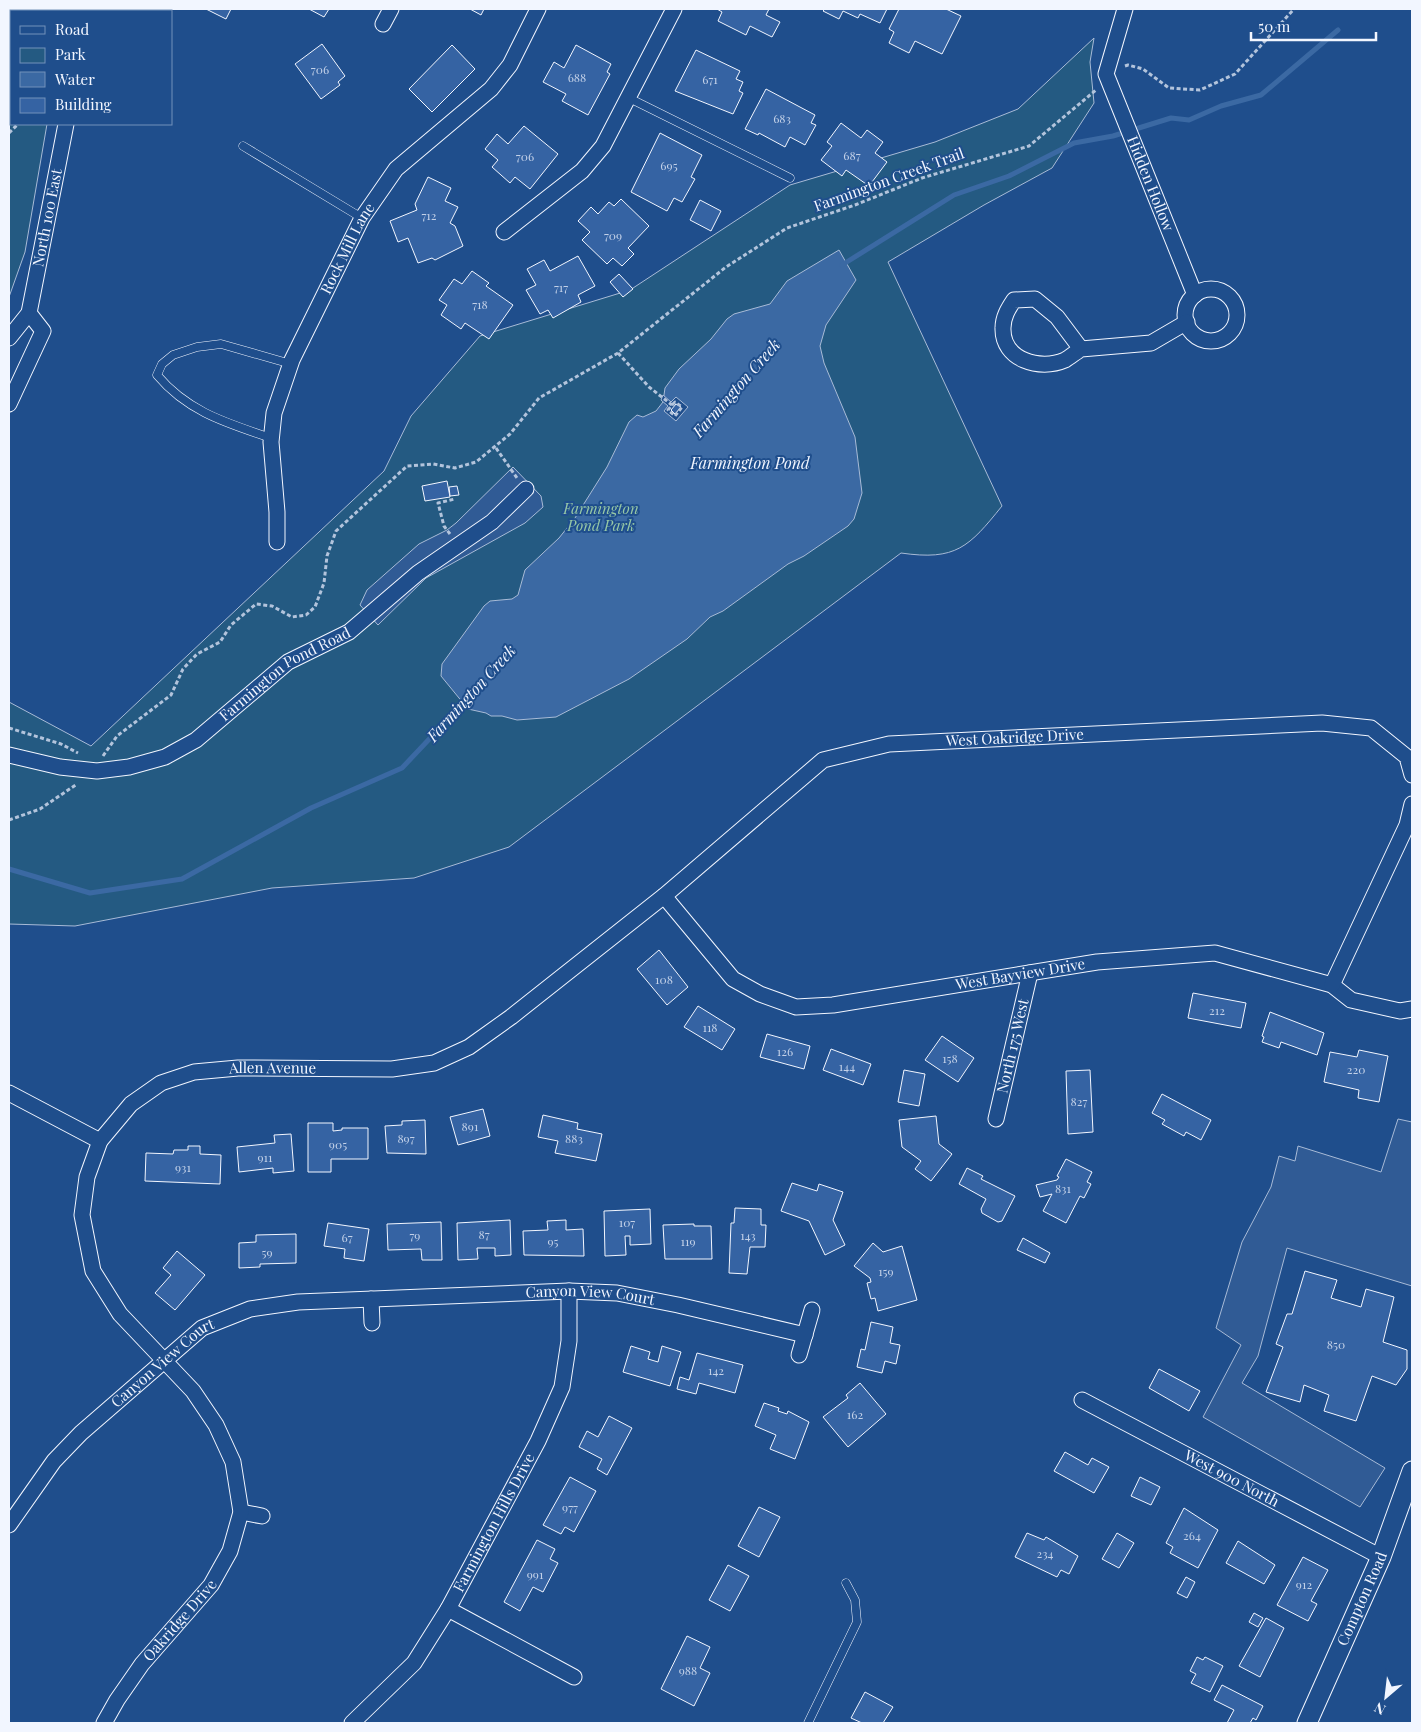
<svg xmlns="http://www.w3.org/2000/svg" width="1421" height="1732" viewBox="0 0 1421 1732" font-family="'Playfair Display',serif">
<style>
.green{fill:#245a82;stroke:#a8bbd7}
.parking{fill:#305b95;stroke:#a8bbd7}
.water{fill:#3b69a3;stroke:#a8bbd7}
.pier{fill:#1f4e8c;stroke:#a8bbd7}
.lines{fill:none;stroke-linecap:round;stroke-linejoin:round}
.stream{stroke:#3b69a3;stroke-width:5}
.building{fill:#3563a3;stroke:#f2f6ff}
.service-casing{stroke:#f2f6ff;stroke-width:9}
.minor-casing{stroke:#f2f6ff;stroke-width:17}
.tertiary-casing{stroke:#f2f6ff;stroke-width:21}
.path{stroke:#b3c4dc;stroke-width:3;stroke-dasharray:4 2.5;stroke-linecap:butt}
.service{stroke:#1f4e8c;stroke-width:8}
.minor{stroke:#1f4e8c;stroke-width:15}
.tertiary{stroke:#1f4e8c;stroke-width:19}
.labels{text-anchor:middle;stroke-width:4;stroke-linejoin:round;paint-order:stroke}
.number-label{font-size:12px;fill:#c3d1e8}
.street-label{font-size:15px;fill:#f2f6ff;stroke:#1f4e8c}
.park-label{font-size:15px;font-style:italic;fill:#97c8a6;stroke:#1f4e8c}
.water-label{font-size:16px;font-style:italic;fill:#f2f6ff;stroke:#1f4e8c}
</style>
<rect width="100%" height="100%" fill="#1f4e8c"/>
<g class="green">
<polygon points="9,9 89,9 88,11 11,11 11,124 47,124 25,252 9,297"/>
<path d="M1094,38L1090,62L1094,103L1052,168L984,205L888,262L1002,506C969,547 956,561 901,553L509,847L414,878L272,888L75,926L9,924V702L91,746L384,471L411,416L480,336L630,290L790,185L935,142L1018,109Z"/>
</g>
<g class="parking">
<polygon points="513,467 541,496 543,507 525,523 426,578 378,625 360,605 367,590 419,544 447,530 456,523"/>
<polygon points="1398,1119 1412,1122 1412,1286 1287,1248 1258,1356 1242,1383 1385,1468 1360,1507 1203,1417 1241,1345 1216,1328 1242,1242 1271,1187 1279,1156 1295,1161 1298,1146 1381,1172"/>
</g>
<polygon class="water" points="839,250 856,280 826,325 820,346 824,363 855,437 862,493 854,519 848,526 804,556 788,564 723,611 710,617 687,639 629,679 556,717 517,720 502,716 491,716 486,713 468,709 441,676 442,664 484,606 490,601 512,599 518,595 525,570 559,538 575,518 607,467 629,422 637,415 643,417 656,411 663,402 665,388 679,369 711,339 727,319 734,314 770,304 787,281"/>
<polygon class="pier" points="663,395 671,402 676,397 688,407 676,421 664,411 668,406 661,400"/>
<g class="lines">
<g class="stream">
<polyline points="842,265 954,195 1009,176 1074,143 1113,136 1171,118 1189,120 1221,106 1261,95 1338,30"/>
<polyline points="9,869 90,893 182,879 311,808 402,768 467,699"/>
</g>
</g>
<g class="building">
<polygon points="206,9 231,9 226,19"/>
<polygon points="309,9 329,9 324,17"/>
<polygon points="470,9 484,9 481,15"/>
<polygon points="717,9 769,9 766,15 780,22 772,37 750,26 746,35 718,21 722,12"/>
<polygon points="825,9 887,9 880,23 860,14 858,18 843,11 839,19 823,11"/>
<polygon points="899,9 946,9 961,16 942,54 915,41 909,53 889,43 894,32 889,29"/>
<polygon points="322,44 345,76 338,82 340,85 321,99 295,64"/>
<polygon points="452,45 475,69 432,112 409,89"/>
<polygon points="576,45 611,64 607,72 610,74 588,115 562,101 566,94 543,82 554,62 564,68"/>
<polygon points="696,50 740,71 736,79 743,82 739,91 743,93 733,114 675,91"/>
<polygon points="766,89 815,115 811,123 816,125 805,145 790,137 785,147 759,133 758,135 745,129"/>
<polygon points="841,123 861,138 867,130 883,142 875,153 887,162 869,186 846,170 842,176 821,160 832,146 827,142"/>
<polygon points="524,126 558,154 530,189 515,177 510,183 492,167 498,160 485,149 497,134 508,144"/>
<polygon points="660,133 702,155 691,177 695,179 682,202 674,198 667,211 631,192"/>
<polygon points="428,177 451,188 445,201 458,207 450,223 455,226 463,246 435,260 432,258 418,263 408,238 398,242 390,221 417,210 415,204"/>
<polygon points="621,199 649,226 628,248 634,254 622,266 613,258 607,264 582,240 590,232 578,221 591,207 598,214 609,202 614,206"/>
<polygon points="700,200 721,211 711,231 690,220"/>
<polygon points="578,256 595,286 578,295 581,302 553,318 548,310 540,314 526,290 536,285 527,269 544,260 550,271"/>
<polygon points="472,271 489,283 486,286 513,305 489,339 465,323 461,329 441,315 447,305 439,300 454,279 462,284"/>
<polygon points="619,274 633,289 623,297 610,282"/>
<polygon points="676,404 681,407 675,414 671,410"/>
<polygon points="447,481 450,497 425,501 422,486"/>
<polygon points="457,486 459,495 450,496 449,487"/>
<polygon points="659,950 688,987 667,1005 637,969"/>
<polygon points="1193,993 1246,1003 1241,1028 1188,1018"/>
<polygon points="698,1006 735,1029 722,1050 684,1027"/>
<polygon points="1270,1012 1324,1033 1317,1055 1281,1042 1279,1048 1262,1042 1264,1037 1262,1036"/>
<polygon points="767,1034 810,1046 804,1069 760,1057"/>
<polygon points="942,1036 974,1058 958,1082 925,1060"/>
<polygon points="831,1049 871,1064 863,1085 823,1070"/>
<polygon points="1359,1050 1388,1056 1379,1102 1358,1098 1359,1090 1324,1082 1330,1052 1357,1057"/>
<polygon points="904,1070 925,1074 919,1106 898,1102"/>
<polygon points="1090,1070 1093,1132 1068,1134 1066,1071"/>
<polygon points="1162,1094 1211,1120 1201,1140 1186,1132 1184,1136 1162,1124 1165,1120 1152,1113"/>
<polygon points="483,1109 490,1136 458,1145 450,1117"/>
<polygon points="543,1115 578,1123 577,1129 602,1134 596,1161 555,1153 558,1141 538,1137"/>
<polygon points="936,1116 939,1144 952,1154 931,1181 915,1169 921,1161 902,1147 899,1120"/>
<polygon points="425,1120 426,1154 387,1153 385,1126 402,1125 402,1121"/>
<polygon points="308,1123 333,1123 333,1131 342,1130 342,1128 368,1128 368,1159 331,1159 331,1172 308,1172"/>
<polygon points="291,1134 294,1171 273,1173 273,1168 239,1172 237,1147 275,1143 274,1135"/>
<polygon points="188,1146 200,1146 200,1154 221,1155 220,1184 145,1181 146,1153 173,1154 174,1150 188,1150"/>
<polygon points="1066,1159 1092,1172 1087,1182 1091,1184 1084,1198 1080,1196 1066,1223 1043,1211 1052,1194 1040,1197 1036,1185 1057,1180 1059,1177 1057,1176"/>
<polygon points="967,1168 983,1176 981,1179 1015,1196 1002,1221 998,1222 982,1213 981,1209 986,1199 959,1184"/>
<polygon points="792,1183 817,1191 819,1184 843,1192 833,1220 845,1245 825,1255 809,1221 781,1211"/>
<polygon points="735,1208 761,1209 761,1225 766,1225 765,1247 750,1247 747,1274 729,1273 731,1223 734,1223"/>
<polygon points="650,1209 651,1244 630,1245 630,1236 625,1236 626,1255 605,1256 604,1211"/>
<polygon points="510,1220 511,1255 495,1256 495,1248 477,1248 478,1259 458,1260 457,1223"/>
<polygon points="566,1220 566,1230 583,1229 584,1256 524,1255 523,1231 548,1230 547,1221"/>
<polygon points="441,1222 442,1260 422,1260 421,1249 388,1250 387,1224"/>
<polygon points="328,1223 369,1229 364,1261 344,1258 345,1249 324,1246"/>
<polygon points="694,1224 694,1226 711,1226 712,1259 665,1259 663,1225"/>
<polygon points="296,1234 296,1263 260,1264 260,1267 239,1268 239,1243 256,1242 256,1235"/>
<polygon points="1023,1238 1050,1253 1045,1263 1017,1250"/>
<polygon points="873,1243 883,1252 902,1246 917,1300 878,1311 875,1298 871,1299 867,1283 871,1282 870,1278 854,1266"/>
<polygon points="177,1251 205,1275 175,1310 155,1293 171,1275 163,1268"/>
<polygon points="1305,1271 1337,1280 1331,1298 1361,1307 1366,1289 1394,1297 1383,1342 1407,1350 1407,1369 1396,1385 1372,1376 1356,1421 1324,1411 1329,1395 1304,1385 1300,1402 1266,1392 1283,1347 1276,1344 1287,1314 1292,1314"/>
<polygon points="871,1322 893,1327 890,1343 900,1345 896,1364 885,1361 882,1373 857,1367 861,1349 865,1350"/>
<polygon points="631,1346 650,1352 648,1359 658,1362 662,1346 681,1352 670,1386 623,1372"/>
<polygon points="697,1353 743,1365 735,1393 699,1383 696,1394 677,1389 680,1377 689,1380"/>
<polygon points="1159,1369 1200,1391 1189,1411 1149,1388"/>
<polygon points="860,1383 886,1414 848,1447 823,1417 848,1398 846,1395"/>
<polygon points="764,1403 779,1408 778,1411 787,1414 788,1411 809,1422 795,1459 770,1449 776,1435 755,1426"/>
<polygon points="609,1416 632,1428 607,1475 597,1469 602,1459 579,1447 587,1431 598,1437"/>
<polygon points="1065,1452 1088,1465 1092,1458 1109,1467 1094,1493 1054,1471"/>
<polygon points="570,1477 596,1491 574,1532 565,1527 561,1534 543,1525"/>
<polygon points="1140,1477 1160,1487 1151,1505 1131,1496"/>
<polygon points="759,1507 780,1517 759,1557 738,1546"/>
<polygon points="1184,1508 1218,1530 1198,1568 1170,1553 1173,1547 1166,1543"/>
<polygon points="1027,1533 1044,1540 1046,1537 1078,1556 1069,1574 1061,1570 1057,1577 1015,1557"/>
<polygon points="1117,1533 1134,1543 1119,1568 1102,1559"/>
<polygon points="537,1540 555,1549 550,1559 558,1563 543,1592 533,1587 520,1611 504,1602"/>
<polygon points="1238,1541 1275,1565 1264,1584 1226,1563"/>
<polygon points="1303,1557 1328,1570 1311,1601 1317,1604 1308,1621 1277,1605"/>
<polygon points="728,1565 749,1576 730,1611 709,1600"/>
<polygon points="1186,1577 1195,1582 1187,1598 1177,1593"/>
<polygon points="1254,1613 1263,1618 1258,1627 1249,1622"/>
<polygon points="1266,1618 1284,1628 1260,1677 1239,1666"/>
<polygon points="687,1636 710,1647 700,1668 710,1673 694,1706 661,1689"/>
<polygon points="1197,1657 1203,1660 1205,1657 1223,1666 1210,1692 1191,1683 1196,1674 1190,1671"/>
<polygon points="1222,1685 1263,1706 1256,1720 1253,1718 1250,1723 1227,1723 1234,1710 1214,1700"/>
<polygon points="865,1692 893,1707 883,1723 862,1723 851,1718"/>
</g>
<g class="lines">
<defs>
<g id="service">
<polyline points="627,97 790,178"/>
<polyline points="243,146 362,218"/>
<path d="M271,438C227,423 188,412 157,375L162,364L173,355L197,347L221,344L291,364"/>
<polyline points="808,1723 857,1622 855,1600 846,1583"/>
</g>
<g id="minor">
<path id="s1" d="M1125,9L1106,74L1195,295"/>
<polyline points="103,11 104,9"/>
<polyline points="383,24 391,9"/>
<polyline points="504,232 582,171 603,146 674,9"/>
<circle cx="1211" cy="315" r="26"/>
<path id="s2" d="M9,338L29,313L66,124"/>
<path d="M1081,349C1076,352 1070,357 1065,360C1040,371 1002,360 1003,328C1003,317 1008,309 1014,300L1035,299L1057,317L1081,349L1151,343L1187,322"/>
<polyline points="9,404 43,331 29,313"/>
<path id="s3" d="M277,542V512L271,442L274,413L292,360L362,218L396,169L491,89L510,65L538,9"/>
<path id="s4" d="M9,755L60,767L97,771L129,767L165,757L196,740L288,662L349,632L418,573L492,522L526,489"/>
<path id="s5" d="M664,896L733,979L760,994L796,1007L833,1005L1097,962L1215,953L1332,985L1351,1000L1400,1011L1412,1009"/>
<polyline points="1332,985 1407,825 1412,804"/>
<polyline points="9,1093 100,1141"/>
<path id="s6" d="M996,1119L1030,973"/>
<polyline points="371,1299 372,1323"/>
<polyline points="799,1355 812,1310"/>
<path id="s7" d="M1082,1400L1381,1557"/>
<polyline points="241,1512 262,1516"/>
<path id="s8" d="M9,1525L54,1461L81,1433L202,1328L250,1309L298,1302L569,1291L617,1293L678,1305L805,1335"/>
<polyline points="448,1609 574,1677"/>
<path id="s9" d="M104,1723L117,1700L142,1664L211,1585L230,1551L241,1512L233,1462L216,1425L193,1391L120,1314L93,1271L82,1215L87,1177L100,1141L131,1104L161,1083L194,1072L238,1068L392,1069L434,1063L469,1047L511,1017L664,896L823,760L889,744L1322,723L1371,728L1407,757L1412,775"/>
<path id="s10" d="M352,1723L414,1663L448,1609L538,1441L562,1387L569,1341V1291"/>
</g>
<g id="tertiary">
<path id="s11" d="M1307,1723L1381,1557L1412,1471"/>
</g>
</defs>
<use href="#service" class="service-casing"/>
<use href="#minor" class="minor-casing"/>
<use href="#tertiary" class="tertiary-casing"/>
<g class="path">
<polyline points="81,11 82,9"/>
<polyline points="9,52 11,52"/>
<polyline points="1125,66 1128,65 1143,69 1169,88 1200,90 1235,74 1294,9"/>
<polyline points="9,111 11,110"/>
<polyline points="9,133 18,124"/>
<polyline points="618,353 649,387 672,405 668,410 675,416 682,407 675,402 672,405"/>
<polyline points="496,448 517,478"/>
<polyline points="450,534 444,526 438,503 455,499"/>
<polyline points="9,728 61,744 78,753"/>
<polyline points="103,756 117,736 171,695 183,669 197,654 220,642 231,625 256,604 272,606 292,617 306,615 315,607 324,583 327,556 336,531 407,466 433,464 455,468 476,462 510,434 539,398 618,353 726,267 787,228 855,205 922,178 1029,146 1096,90"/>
<polyline points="9,820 40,809 77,784"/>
</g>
<use href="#service" class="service"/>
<use href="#minor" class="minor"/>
<use href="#tertiary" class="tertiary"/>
</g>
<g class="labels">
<g class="number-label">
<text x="320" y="74">706</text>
<text x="577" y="82">688</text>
<text x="710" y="84">671</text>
<text x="782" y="123">683</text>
<text x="852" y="160">687</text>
<text x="525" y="161">706</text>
<text x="669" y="170">695</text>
<text x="429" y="220">712</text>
<text x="613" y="240">709</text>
<text x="561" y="292">717</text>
<text x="480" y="309">718</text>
<text x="664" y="984">108</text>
<text x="1217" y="1015">212</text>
<text x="710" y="1032">118</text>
<text x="785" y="1056">126</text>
<text x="950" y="1063">158</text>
<text x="847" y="1071">144</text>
<text x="1356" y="1074">220</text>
<text x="1079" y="1106">827</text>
<text x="470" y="1131">891</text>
<text x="406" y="1143">897</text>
<text x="574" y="1143">883</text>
<text x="338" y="1149">905</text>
<text x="265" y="1162">911</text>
<text x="183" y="1172">931</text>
<text x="1063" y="1193">831</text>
<text x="627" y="1227">107</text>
<text x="484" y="1239">87</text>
<text x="415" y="1240">79</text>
<text x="748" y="1240">143</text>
<text x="347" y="1242">67</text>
<text x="553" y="1246">95</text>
<text x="688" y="1246">119</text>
<text x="267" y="1257">59</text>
<text x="886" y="1276">159</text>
<text x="1336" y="1349">850</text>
<text x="716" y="1375">142</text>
<text x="855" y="1419">162</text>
<text x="570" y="1512">977</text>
<text x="1192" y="1540">264</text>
<text x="1045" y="1558">234</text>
<text x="535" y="1579">991</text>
<text x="1304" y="1589">912</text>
<text x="688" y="1675">988</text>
</g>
<g class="street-label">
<text transform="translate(889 180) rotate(-20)" y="5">Farmington Creek Trail</text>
<text dy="5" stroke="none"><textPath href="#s1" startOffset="186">Hidden Hollow</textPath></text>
<text dy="5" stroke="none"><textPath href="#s2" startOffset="129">North 100 East</textPath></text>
<text dy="5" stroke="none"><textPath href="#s3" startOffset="310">Rock Mill Lane</textPath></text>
<text dy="5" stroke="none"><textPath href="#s4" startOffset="306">Farmington Pond Road</textPath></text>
<text dy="5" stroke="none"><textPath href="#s9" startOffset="1726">West Oakridge Drive</textPath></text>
<text dy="5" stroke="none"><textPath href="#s5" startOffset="404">West Bayview Drive</textPath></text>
<text dy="5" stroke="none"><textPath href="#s6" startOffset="75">North 175 West</textPath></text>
<text dy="5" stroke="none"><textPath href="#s9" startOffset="876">Allen Avenue</textPath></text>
<text dy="5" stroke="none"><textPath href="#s8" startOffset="670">Canyon View Court</textPath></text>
<text dy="5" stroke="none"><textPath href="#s8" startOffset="225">Canyon View Court</textPath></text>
<text dy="5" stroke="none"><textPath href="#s7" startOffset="169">West 900 North</textPath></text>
<text dy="5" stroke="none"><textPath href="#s10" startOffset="248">Farmington Hills Drive</textPath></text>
<text dy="5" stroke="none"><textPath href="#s11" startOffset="136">Compton Road</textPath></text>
<text dy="5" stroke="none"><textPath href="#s9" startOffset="128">Oakridge Drive</textPath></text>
</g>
<g class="park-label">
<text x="601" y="514">Farmington<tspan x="601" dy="17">Pond Park</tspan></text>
</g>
<g class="water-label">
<text transform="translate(736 388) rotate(-49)" y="6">Farmington Creek</text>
<text x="750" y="469">Farmington Pond</text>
<text transform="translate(471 693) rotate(-48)" y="6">Farmington Creek</text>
</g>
</g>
<rect width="1421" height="1732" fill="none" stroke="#f2f6ff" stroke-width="20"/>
<rect x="10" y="10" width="162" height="115" fill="#1f4e8c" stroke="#7391ba"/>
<rect x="20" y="26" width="25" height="8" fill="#1f4e8c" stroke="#7391ba"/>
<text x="55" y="35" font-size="15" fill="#f2f6ff">Road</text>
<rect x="20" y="48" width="25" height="15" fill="#245a82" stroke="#7391ba"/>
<text x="55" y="60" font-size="15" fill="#f2f6ff">Park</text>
<rect x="20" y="72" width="25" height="15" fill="#3b69a3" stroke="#7391ba"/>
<text x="55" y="85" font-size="15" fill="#f2f6ff">Water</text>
<rect x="20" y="98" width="25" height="15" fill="#3563a3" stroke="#7391ba"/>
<text x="55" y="110" font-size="15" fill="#f2f6ff">Building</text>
<g transform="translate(1386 1697) rotate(208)" stroke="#1f4e8c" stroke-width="4" paint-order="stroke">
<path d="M0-4L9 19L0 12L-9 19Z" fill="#f2f6ff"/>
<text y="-8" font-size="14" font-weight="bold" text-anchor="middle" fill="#f2f6ff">N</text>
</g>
<path d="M1251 32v8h125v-8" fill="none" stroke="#f2f6ff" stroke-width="2.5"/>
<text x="1258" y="32" font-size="15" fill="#f2f6ff" stroke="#1f4e8c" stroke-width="4" paint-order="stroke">50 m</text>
</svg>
